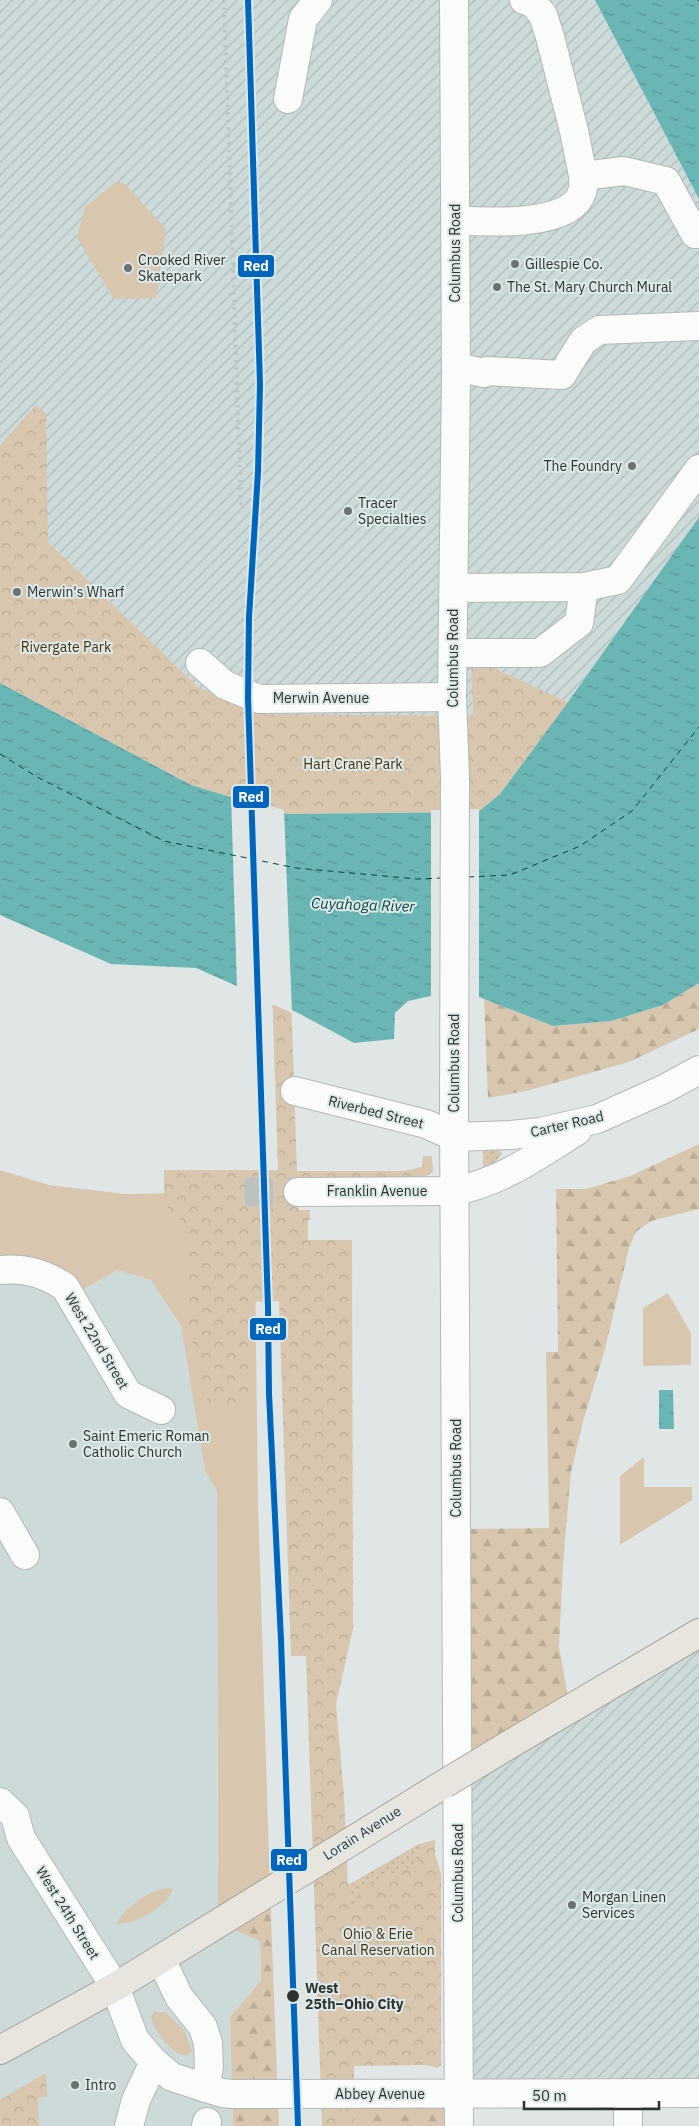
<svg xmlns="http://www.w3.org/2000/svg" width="699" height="2126" viewBox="0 0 699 2126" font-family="'IBM Plex Sans',sans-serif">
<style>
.built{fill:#ccdbda}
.industrial{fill:url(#industrial-furrows)}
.grass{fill:#d8c7ae}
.forest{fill:url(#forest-firs)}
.park{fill:url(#park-crowns)}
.garden{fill:url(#garden-dots)}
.water{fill:url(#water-ripples)}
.pier{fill:#e0e6e6}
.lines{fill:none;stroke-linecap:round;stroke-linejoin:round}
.ferry{stroke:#034544;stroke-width:1;stroke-dasharray:6 5;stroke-linecap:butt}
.minor-tunnel{stroke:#bcc2c2;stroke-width:28;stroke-dasharray:28 14;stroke-linecap:butt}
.minor-casing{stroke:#b4b8b8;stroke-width:30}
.major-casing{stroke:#a8a49b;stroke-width:30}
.minor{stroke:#fafbfb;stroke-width:28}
.major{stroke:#e8e4de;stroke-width:28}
.rail{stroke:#c1c2c2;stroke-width:4;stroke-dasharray:2.5 5;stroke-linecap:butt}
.major-bridge-casing{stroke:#a8a49b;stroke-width:30;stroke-linecap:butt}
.major-bridge{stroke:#e8e4de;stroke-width:28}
.metro-1-casing{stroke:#dde9e8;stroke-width:10}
.metro-1{stroke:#0065bd;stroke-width:6}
.poi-dot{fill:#6c7171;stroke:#dde9e8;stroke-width:2}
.stop-dot{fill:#2e3232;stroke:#dde9e8;stroke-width:2}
.labels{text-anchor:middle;stroke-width:4;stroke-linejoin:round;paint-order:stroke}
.street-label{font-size:14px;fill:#2e3232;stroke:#dde9e8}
.poi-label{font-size:14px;fill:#2e3232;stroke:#dde9e8;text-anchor:start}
.park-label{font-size:14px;fill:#4a3210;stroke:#dde9e8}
.stop-label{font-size:14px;font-weight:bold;fill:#2e3232;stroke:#dde9e8;text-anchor:start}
.water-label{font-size:15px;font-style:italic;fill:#034544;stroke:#dde9e8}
.line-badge{stroke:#dde9e8;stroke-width:2}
.badge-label{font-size:14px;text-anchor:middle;font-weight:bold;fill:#fff}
</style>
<defs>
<pattern id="industrial-furrows" width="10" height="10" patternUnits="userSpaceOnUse" patternTransform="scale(1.25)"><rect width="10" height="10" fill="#ccdbda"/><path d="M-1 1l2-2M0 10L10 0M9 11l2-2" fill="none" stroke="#b0bcbc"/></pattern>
<pattern id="forest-firs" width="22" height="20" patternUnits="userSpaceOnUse" patternTransform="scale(1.25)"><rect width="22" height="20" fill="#d8c7ae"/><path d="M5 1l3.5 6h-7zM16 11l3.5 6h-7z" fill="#baab96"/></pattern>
<pattern id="park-crowns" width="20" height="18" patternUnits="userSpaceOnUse" patternTransform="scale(1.25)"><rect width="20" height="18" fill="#d8c7ae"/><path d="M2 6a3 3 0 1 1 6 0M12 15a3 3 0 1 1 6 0" fill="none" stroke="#baab96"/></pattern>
<pattern id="garden-dots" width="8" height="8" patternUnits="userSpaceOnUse" patternTransform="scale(1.25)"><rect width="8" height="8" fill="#d8c7ae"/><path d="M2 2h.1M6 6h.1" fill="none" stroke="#baab96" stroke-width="1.8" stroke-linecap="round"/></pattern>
<pattern id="water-ripples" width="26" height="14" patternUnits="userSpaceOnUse" patternTransform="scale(1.25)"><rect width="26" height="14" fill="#6ab6b5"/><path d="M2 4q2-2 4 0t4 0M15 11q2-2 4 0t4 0" fill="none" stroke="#589594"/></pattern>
</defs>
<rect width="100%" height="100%" fill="#e0e6e6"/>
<polygon class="built" points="0,1270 71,1297 117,1270 151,1280 181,1326 205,1471 217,1491 217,1870 260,1941 261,1981 230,2017 233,2126 0,2126"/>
<g class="industrial">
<polygon points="0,0 595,0 699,199 699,517 568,702 485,664 471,665 473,716 256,715 198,687 48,542 35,406 0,445"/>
<polygon points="699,1633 699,2093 459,2094 457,1774"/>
</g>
<g class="grass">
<polygon points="117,181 126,185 166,229 156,298 114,299 77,238 85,207"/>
<polygon points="0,1170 49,1185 125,1194 254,1192 258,1501 270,1890 218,1922 217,1491 205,1471 181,1326 151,1280 117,1270 71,1297 0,1270"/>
<polygon points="668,1293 691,1333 691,1365 643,1366 643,1308"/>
<polygon points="644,1457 644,1487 692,1487 692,1500 620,1545 620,1476"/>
<path d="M167,1888L173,1889C167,1907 135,1925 116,1924C126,1906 147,1892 167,1888Z"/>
<path d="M154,2012H165L184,2030L192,2051L188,2056C172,2055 154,2032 151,2017Z"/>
</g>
<g class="forest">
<polygon points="699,983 699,1029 629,1062 526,1091 488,1098 484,999 553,1026 611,1021 663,1005"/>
<polygon points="699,1144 699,1209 651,1221 636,1232 629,1248 605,1349 583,1422 571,1472 563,1565 559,1647 570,1708 457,1774 456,1529 549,1528 546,1352 558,1352 556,1189 586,1189 630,1176"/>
<polygon points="270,1890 279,2126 233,2126 230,2017 261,1981 260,1941 218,1922"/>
<polygon points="339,2093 459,2094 459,2126 340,2126"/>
</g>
<g class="park">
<polygon points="36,405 46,414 48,542 198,687 256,714 473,716 471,664 485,664 568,702 500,794 478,812 285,814 297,1171 404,1171 422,1167 423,1156 432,1156 433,1172 421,1179 298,1187 299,1210 310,1210 310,1220 308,1220 308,1240 352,1240 353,1629 336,1704 344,1795 348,1885 419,1844 435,1840 435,1854 441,1874 441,2065 438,2068 425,2065 354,2066 355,2126 322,2126 306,1656 291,1656 279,1301 250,1302 250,1403 208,1403 186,1317 185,1224 164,1204 164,1170 278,1170 266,808 191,785 0,683 0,445"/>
<polygon points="46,2073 47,2097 38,2098 39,2126 0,2126 0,2100"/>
</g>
<g class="garden">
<polygon points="483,1148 498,1148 502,1154 496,1161 483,1170"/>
<polygon points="419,1844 419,1865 386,1875 361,1891 352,1908 348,1886"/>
</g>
<g class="water">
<polygon points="595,0 699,0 699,199"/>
<polygon points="699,517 699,983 663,1005 611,1021 553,1026 479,997 431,996 408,1001 395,1013 394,1039 354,1043 298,1013 196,968 111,964 0,915 0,683 191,785 287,814 478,812 500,794 568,702"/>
<polygon points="659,1390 673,1390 674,1429 659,1429"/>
</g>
<g class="pier">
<polygon points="231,795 284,810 292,1013 237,988"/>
<polygon points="479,809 479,1000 431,999 431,810"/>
</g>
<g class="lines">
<g class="ferry">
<polyline points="698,0 699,1"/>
<polyline points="0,754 37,777 164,841 296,868 417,879 442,878"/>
<polyline points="468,877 510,875 580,846 632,811 699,727"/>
</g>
<polyline class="minor-tunnel" points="245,1192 298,1192"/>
<defs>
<g id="minor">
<polyline points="454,0 456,376 452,697 455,777 454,1110 459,2126"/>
<polyline points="524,0 533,3 543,15 550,37 574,131 583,176 624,171 666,181 695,234"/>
<polyline points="288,99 303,19 318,0"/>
<path d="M456,220C484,222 572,228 582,192C584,188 583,181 583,176"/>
<polyline points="456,367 484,373 487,371 562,375 583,341 599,330 699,326"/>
<polyline points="454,588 584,587 618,580 699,469"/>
<polyline points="453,653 540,653 579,623 584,587"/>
<polyline points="200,663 225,685 259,699 452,697"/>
<polyline points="295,1091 426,1124 455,1137 511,1135 540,1132 597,1119 664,1089 699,1070"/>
<path d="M298,1192L455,1191C501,1182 537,1156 577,1131"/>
<path d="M0,1270C25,1268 44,1273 65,1287L128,1394L161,1410"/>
<polyline points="0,1512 25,1555"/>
<polyline points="0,1802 15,1816 21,1838 115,1987 135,2040 154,2062 172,2077 222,2093 232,2094 699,2093"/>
<polyline points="161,1959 179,1997 203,2027 208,2043 209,2067 205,2088"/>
<polyline points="628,2093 628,2126"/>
<polyline points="129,2126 136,2100 154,2062"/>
<polyline points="206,2126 207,2122"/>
</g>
<g id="major">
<polyline points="512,1743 699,1633"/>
<polyline points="0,2050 115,1987 444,1784"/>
</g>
</defs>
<use href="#minor" class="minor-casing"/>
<use href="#major" class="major-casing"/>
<use href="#minor" class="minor"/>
<use href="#major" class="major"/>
<polyline class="rail" points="224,0 241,507"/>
<defs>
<polyline id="major-bridge" points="444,1784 512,1743"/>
</defs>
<use href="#major-bridge" class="major-bridge-casing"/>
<use href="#major-bridge" class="major-bridge"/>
<defs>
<polyline id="metro-1" points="248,0 260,384 258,472 249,617 248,698 268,1307 269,1394 281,1640 298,2126"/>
</defs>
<use href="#metro-1" class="metro-1-casing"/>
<use href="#metro-1" class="metro-1"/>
</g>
<g class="poi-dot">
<circle cx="515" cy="264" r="5"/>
<circle cx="128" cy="268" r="5"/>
<circle cx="497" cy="287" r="5"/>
<circle cx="632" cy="466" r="5"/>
<circle cx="348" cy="511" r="5"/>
<circle cx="17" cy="592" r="5"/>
<circle cx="73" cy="1444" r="5"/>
<circle cx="572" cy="1905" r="5"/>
<circle cx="75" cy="2085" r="5"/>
</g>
<circle class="stop-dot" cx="293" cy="1996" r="7"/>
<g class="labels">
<g class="street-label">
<text transform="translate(455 253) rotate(-90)" y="5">Columbus Road</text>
<text transform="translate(453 658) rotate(-90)" y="5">Columbus Road</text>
<text x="321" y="703">Merwin Avenue</text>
<text transform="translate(454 1063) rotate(-90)" y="5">Columbus Road</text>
<text transform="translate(376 1112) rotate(14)" y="5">Riverbed Street</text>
<text transform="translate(567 1124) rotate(-13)" y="5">Carter Road</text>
<text x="377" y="1196">Franklin Avenue</text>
<text transform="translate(97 1341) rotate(59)" y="5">West 22nd Street</text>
<text transform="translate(456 1468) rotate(-90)" y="5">Columbus Road</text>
<text transform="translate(362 1833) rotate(-32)" y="5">Lorain Avenue</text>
<text transform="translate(458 1873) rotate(-90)" y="5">Columbus Road</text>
<text transform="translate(68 1913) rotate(58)" y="5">West 24th Street</text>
<text x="380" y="2099">Abbey Avenue</text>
</g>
<g class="poi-label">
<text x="138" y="265">Crooked River<tspan x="138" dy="16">Skatepark</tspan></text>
<text x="525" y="269">Gillespie Co.</text>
<text x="507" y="292">The St. Mary Church Mural</text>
<text x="622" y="471" text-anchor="end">The Foundry</text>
<text x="358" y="508">Tracer<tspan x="358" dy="16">Specialties</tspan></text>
<text x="27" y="597">Merwin's Wharf</text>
<text x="83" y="1441">Saint Emeric Roman<tspan x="83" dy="16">Catholic Church</tspan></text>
<text x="582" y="1902">Morgan Linen<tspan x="582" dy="16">Services</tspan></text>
<text x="85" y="2090">Intro</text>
</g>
<g class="park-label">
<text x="66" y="652">Rivergate Park</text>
<text x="353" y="769">Hart Crane Park</text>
<text x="378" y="1939">Ohio &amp; Erie<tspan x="378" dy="16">Canal Reservation</tspan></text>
</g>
<g class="stop-label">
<text x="305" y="1993">West<tspan x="305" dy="16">25th–Ohio City</tspan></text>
</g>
<g class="water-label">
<text transform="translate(363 905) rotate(2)" y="5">Cuyahoga River</text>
</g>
</g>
<g class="line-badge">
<rect x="237" y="254" width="38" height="24" rx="5" fill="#0065bd"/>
<rect x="232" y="785" width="38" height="24" rx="5" fill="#0065bd"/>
<rect x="249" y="1317" width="38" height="24" rx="5" fill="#0065bd"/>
<rect x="270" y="1848" width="38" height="24" rx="5" fill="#0065bd"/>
</g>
<g class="badge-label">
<text x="256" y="271">Red</text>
<text x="251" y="802">Red</text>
<text x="268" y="1334">Red</text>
<text x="289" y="1865">Red</text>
</g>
<path d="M524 2101v8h135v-8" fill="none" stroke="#2e3232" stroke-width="2.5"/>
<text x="532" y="2101" font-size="15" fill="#2e3232" stroke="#dde9e8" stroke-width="4" paint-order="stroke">50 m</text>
</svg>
